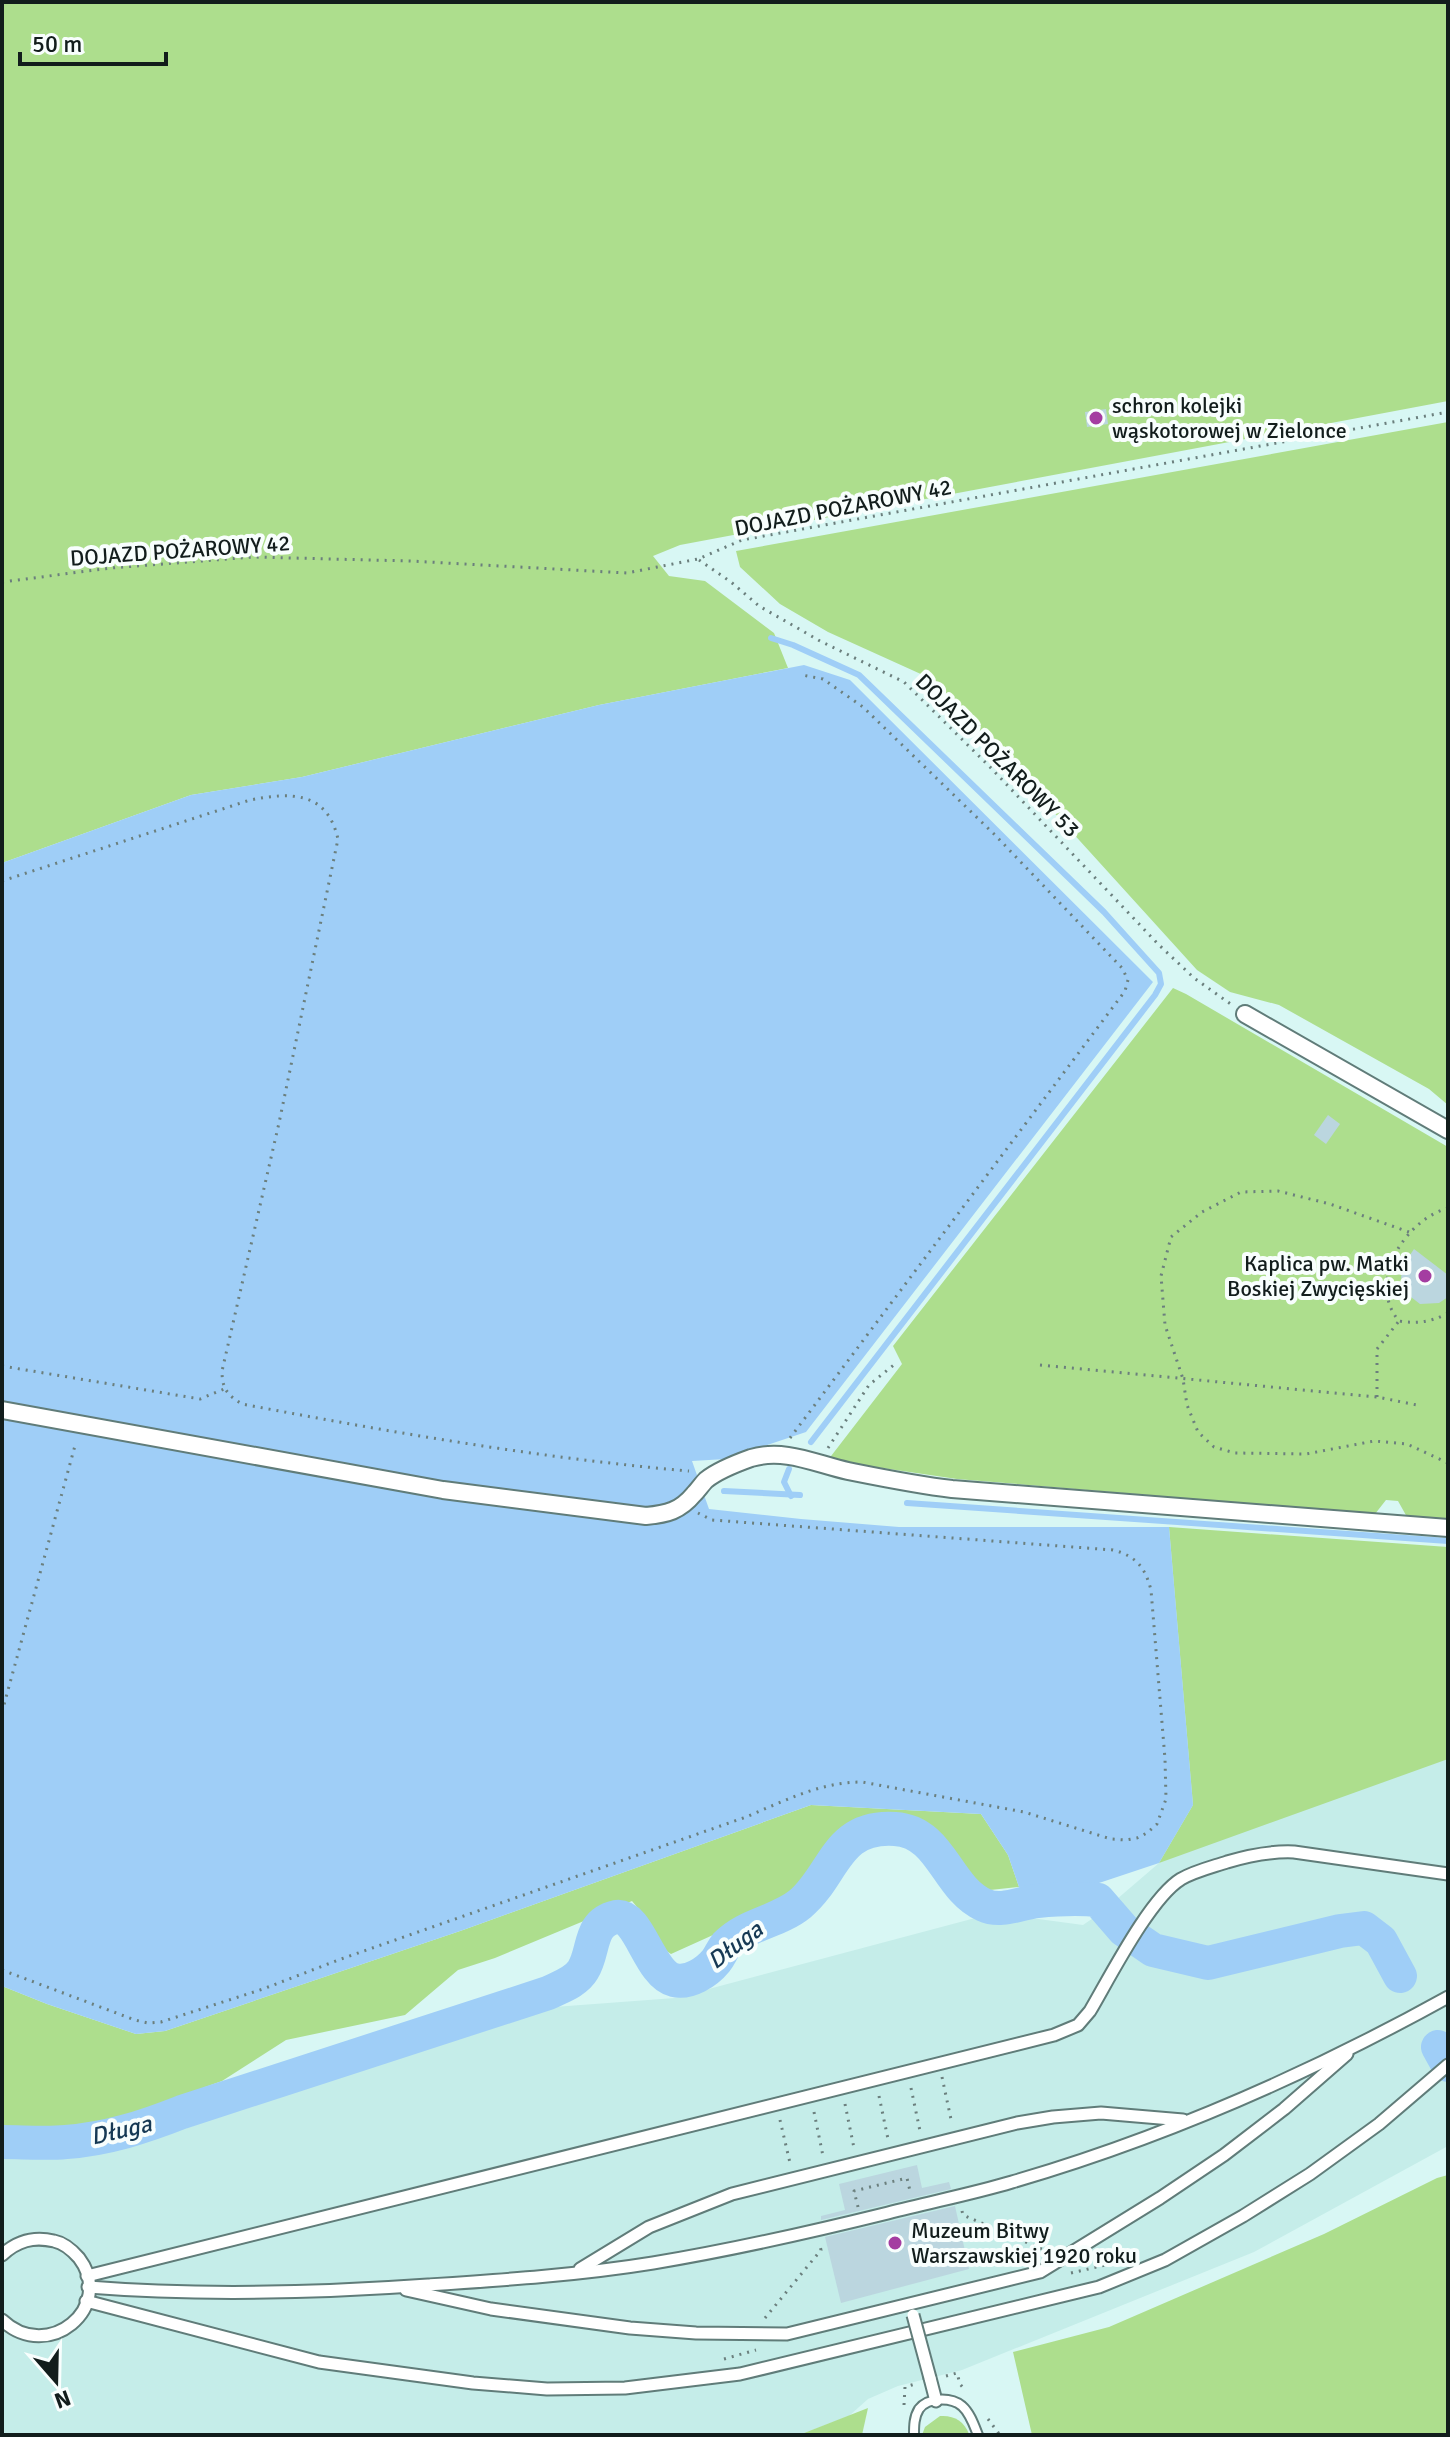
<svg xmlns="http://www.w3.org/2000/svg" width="1450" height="2437" viewBox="0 0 1450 2437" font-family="Signika,sans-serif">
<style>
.built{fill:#c5ede9}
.green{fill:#adde8d}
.water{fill:#9fcef7}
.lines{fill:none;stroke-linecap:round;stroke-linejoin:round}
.stream{stroke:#9fcef7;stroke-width:6}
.river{stroke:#9fcef7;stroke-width:34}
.building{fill:#bbd6df}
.service-casing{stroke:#607c79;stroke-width:12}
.pedestrian-casing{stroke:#607c79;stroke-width:15}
.minor-casing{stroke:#607c79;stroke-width:20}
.path{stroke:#6b7f7d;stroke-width:3;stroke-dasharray:2 6;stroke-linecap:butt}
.service{stroke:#fff;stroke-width:8}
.pedestrian{stroke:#fff;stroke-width:11}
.minor{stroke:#fff;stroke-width:16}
.pedestrian-bridge-casing{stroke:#607c79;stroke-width:15;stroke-linecap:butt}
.pedestrian-bridge{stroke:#fff;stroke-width:11}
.poi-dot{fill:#a43da1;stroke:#f8fefd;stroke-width:3}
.labels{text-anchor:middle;stroke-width:8;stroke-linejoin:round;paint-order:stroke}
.poi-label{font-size:22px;fill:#121d1c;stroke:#f8fefd;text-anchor:start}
.street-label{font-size:22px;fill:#121d1c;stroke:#f8fefd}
.water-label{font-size:24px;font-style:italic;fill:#163954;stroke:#f8fefd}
</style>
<rect width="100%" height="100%" fill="#d8f7f4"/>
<polygon class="built" points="1169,1527 1448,1627 1448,2146 1254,2252 962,2370 898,2386 868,2399 849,2416 799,2435 2,2435 2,2154 21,2158 56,2158 111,2150 554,2007 675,1998 994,1913 1083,1925 1102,1912 1159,1863 1174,1599"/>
<g class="green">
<polygon points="2,2 1448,2 1448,401 680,545 653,556 669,576 705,581 774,633 788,668 599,705 302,777 191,795 2,863"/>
<polygon points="1448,422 1448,1105 1429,1089 1279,1005 1230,992 1197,970 934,680 828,632 780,604 740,567 736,551"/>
<polygon points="1173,988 1186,994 1448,1147 1448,1520 1407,1517 1398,1501 1386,1500 1375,1514 957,1479 828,1460 902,1364 893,1346"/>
<polygon points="1169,1527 1448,1547 1448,1759 1159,1863 1193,1805"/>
<polygon points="811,1805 981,1814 1008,1855 1019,1887 990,1890 963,1875 946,1842 909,1820 860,1819 829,1842 786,1902 671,1954 655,1943 646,1918 632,1901 495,1958 458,1970 405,2015 286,2040 222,2081 92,2128 2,2130 2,1986 47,2004 136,2034 165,2031 463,1930"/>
<polygon points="1448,2175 1448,2435 1032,2435 1013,2352 1109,2327 1324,2234 1437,2178"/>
<polygon points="868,2408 862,2435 799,2435"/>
<path d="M940,2416C954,2415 964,2421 969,2434L922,2435L925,2427Z"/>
</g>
<polygon class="water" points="804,665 850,680 1153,982 806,1432 726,1459 692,1461 709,1509 801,1519 899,1527 1169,1527 1193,1805 1159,1863 1090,1886 1019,1887 1008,1855 981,1814 811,1805 463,1930 165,2031 136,2034 47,2004 2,1986 2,863 191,795 302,777 599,705"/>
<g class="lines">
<g class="stream">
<polyline points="771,638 793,645 859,675 1104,912 1159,973 1161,984 1155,995 811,1442"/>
<polyline points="789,1469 784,1482 791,1496"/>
<polyline points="724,1491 800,1495"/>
<polyline points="907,1503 1448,1541"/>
</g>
<g class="river">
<polyline points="1438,2047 1448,2065"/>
<path d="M2,2142C23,2142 45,2144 66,2142C107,2139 144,2127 182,2112L548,1993C560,1987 576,1982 583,1970C595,1951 588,1923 616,1917C639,1913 649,1974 674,1980C689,1984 707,1972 716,1961C720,1956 722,1950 726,1945C746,1924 778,1922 800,1904C835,1875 835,1825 895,1829C942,1832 946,1888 984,1905C1001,1913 1020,1903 1037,1901C1057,1899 1079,1898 1098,1900L1124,1930L1153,1950L1208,1963L1340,1931L1364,1928L1381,1941L1400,1976"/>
</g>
</g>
<g class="building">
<polygon points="1106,409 1108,424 1087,427 1085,412"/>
<polygon points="1328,1115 1340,1124 1326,1144 1314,1135"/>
<polygon points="1414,1249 1448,1275 1448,1297 1439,1303 1420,1304 1407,1294 1401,1277 1406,1261"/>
<polygon points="917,2165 922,2188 949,2182 951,2189 821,2220 821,2216 845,2210 839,2184"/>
<polygon points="955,2206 969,2269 841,2303 825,2237"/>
</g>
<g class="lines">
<defs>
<path id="service" d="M914,2435C914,2426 914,2417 919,2409C928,2397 951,2397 962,2406C970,2413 974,2425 978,2435"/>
<g id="pedestrian">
<path d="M2,2255C17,2241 33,2236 54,2241C64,2243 72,2250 79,2258C116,2307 48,2364 2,2320"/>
<polyline points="580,2269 649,2227 732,2194 1017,2123 1053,2117 1101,2113 1183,2120"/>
<path d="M87,2276L1054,2035L1078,2025L1090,2011C1110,1977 1150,1898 1181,1879C1195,1871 1212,1867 1227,1862C1250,1855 1270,1851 1294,1852L1448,1874"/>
<path d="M88,2287C201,2296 315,2293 428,2285C503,2280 579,2275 653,2263C732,2250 811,2232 888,2213C930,2202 972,2194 1012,2182C1163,2138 1311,2073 1448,1997"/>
<polyline points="406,2290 491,2309 630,2328 696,2333 787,2334 1040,2272 1160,2198 1224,2155 1284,2109 1347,2054"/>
<polyline points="86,2301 319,2362 473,2383 547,2389 625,2388 740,2374 1099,2287 1165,2260 1243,2216 1310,2174 1379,2124 1448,2065"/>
<polyline points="930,2378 936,2401"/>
</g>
<g id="minor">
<polyline points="1245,1014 1448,1130"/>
<path d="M2,1410L443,1490L646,1516C667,1514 680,1511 694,1494C698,1490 702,1484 706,1480C717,1471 737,1463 751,1458C785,1448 816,1464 848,1471C883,1478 917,1485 952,1489L1448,1528"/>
</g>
</defs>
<use href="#service" class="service-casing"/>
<use href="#pedestrian" class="pedestrian-casing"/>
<use href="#minor" class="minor-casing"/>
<g class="path">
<polyline points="699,560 731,582 759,606 820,641 904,682 990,767 1158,944 1194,978 1232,1005"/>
<polyline points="2,582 111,568 253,557 410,561 627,573 698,559 742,540 1448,412"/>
<path d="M2,881L250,800C291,792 327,791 338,839L279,1123L222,1371C222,1388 227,1395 242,1404C390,1432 538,1458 689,1471"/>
<path d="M1448,1208C1405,1220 1366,1282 1399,1321C1418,1324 1431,1322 1448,1313"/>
<polyline points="1409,1232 1330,1204 1278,1191 1241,1192 1202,1212 1171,1237 1161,1276 1165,1325 1183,1379 1187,1405 1198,1432 1214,1447 1235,1453 1306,1454 1374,1441 1407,1444 1448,1463"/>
<polyline points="1040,1365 1377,1397 1417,1405"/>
<polyline points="2,1366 200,1399 224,1389"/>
<polyline points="1377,1397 1377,1349 1399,1321"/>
<polyline points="790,1438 1125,991 1128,980 1122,968 995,835 863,707 823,679 802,675"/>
<polyline points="828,1448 869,1385 895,1364"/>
<polyline points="2,1712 76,1442"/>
<path d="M2,1970L135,2020L148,2023L161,2022L263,1989L341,1959L746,1817C784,1801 820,1782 862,1782L1024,1812L1111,1839L1126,1840L1137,1838L1147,1833L1157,1824L1166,1799L1165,1759L1151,1590C1145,1567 1136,1556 1113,1550L712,1520L698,1513"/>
<polyline points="942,2077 952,2124"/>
<polyline points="911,2088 920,2131"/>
<polyline points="879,2096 888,2139"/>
<polyline points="845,2104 854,2148"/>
<polyline points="814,2112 823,2156"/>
<polyline points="780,2120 790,2163"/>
<polyline points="858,2207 854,2191 907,2178 910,2191"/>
<polyline points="962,2211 963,2215 1044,2250"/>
<polyline points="1071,2273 1110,2264"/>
<polyline points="765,2318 821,2250 820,2246"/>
<polyline points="724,2359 756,2350"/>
<polyline points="946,2376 957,2373 960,2384 966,2391"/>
<polyline points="904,2405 905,2387 915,2384"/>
<polyline points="988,2419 1000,2435"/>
</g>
<use href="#service" class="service"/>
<use href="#pedestrian" class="pedestrian"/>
<use href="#minor" class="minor"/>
<defs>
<polyline id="pedestrian-bridge" points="913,2315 930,2378"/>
</defs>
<use href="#pedestrian-bridge" class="pedestrian-bridge-casing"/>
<use href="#pedestrian-bridge" class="pedestrian-bridge"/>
</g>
<g class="poi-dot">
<circle cx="1096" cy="418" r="8"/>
<circle cx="1425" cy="1276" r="8"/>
<circle cx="895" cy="2243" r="8"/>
</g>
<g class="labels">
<g class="poi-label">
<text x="1112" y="413">schron kolejki<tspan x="1112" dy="25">wąskotorowej w Zielonce</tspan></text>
<text x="1409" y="1271" text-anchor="end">Kaplica pw. Matki<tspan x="1409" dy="25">Boskiej Zwycięskiej</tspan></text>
<text x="911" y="2238">Muzeum Bitwy<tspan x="911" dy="25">Warszawskiej 1920 roku</tspan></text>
</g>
<g class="street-label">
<text transform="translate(843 507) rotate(-11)" y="8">DOJAZD POŻAROWY 42</text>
<text transform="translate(180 550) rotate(-4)" y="8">DOJAZD POŻAROWY 42</text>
<text transform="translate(998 755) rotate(45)" y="8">DOJAZD POŻAROWY 53</text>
</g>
<g class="water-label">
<text transform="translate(735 1945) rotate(-37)" y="8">Długa</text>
<text transform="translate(121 2130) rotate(-13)" y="8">Długa</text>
</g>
</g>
<rect width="1450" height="2437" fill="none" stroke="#121d1c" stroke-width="8"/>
<g transform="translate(56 2381) rotate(160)" stroke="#f8fefd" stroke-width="6" paint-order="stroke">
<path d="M0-6L14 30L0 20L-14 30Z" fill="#121d1c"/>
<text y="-12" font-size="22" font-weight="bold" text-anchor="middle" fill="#121d1c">N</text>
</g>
<path d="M20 52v12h146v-12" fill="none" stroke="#121d1c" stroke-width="4"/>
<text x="32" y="52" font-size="24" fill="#121d1c" stroke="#f8fefd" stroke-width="6" paint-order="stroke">50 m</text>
</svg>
